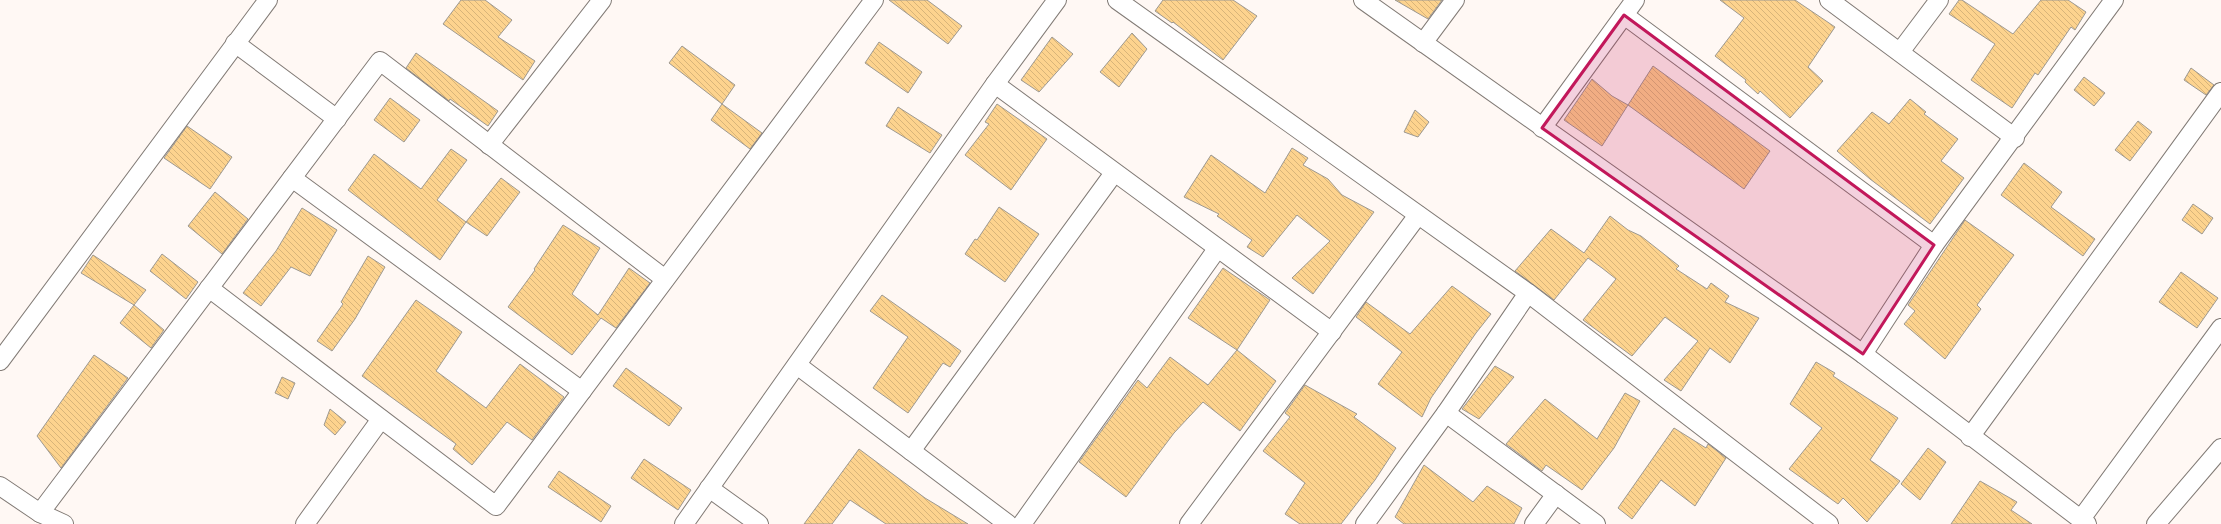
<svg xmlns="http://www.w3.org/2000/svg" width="2221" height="524" viewBox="0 0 2221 524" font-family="'Sofia Sans Condensed',sans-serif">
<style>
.building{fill:url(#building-back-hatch);stroke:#9d9991}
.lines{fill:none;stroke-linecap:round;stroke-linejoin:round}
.minor-casing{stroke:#827b76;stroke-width:20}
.minor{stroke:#fff;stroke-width:18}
.marked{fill:#c2185b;fill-opacity:0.2;stroke:#c2185b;stroke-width:3;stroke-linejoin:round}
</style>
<defs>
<pattern id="building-back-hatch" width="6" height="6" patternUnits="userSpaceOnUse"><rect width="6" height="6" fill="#fdd38e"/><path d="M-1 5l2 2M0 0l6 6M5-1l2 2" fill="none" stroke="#d8b479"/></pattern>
</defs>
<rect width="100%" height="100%" fill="#fff8f4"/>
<g class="building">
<polygon points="461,0 485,0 512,20 498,37 535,61 523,80 443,24"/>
<polygon points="889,0 927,0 962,26 948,44"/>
<polygon points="1163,0 1233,0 1257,16 1223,60 1173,22 1172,23 1155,11"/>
<polygon points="1395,0 1442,0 1428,19"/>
<polygon points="1720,0 1795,0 1835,27 1808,67 1823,81 1790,118 1760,91 1758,94 1745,82 1746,80 1715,56 1744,18"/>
<polygon points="1959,0 1962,0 2013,34 2041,0 2068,0 2086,12 2075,30 2071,27 2038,75 2035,73 2012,108 1971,80 1995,44 1949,14"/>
<polygon points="1132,33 1147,49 1119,87 1100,72"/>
<polygon points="1052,37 1073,54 1039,92 1021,80"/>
<polygon points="879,42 922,72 908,93 865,63"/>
<polygon points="682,46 735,85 722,104 669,63"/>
<polygon points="416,53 498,111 488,126 450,99 449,101 406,68"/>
<polygon points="1653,66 1770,151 1744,189 1628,105"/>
<polygon points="2191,68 2214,85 2206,95 2184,80"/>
<polygon points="2084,77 2105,93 2094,106 2074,90"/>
<polygon points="1592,79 1612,96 1628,105 1602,146 1564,120"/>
<polygon points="390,98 420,120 404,142 374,120"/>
<polygon points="1910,99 1926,112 1924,114 1958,139 1941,161 1964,178 1930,224 1870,179 1837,151 1872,112 1889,124"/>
<polygon points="722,104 762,133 750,149 711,120"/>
<polygon points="997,104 1047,139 1011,190 965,155 989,124 985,122"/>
<polygon points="898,107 942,135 930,153 886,126"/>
<polygon points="1415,110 1429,122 1418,137 1404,132"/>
<polygon points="2138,121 2152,132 2130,161 2115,150"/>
<polygon points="187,126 232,157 210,189 164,158"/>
<polygon points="1292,148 1308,158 1303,165 1328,179 1342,195 1374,212 1313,294 1292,278 1330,241 1297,215 1263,257 1247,247 1252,240 1217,216 1219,214 1184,197 1211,155 1265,193"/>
<polygon points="451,149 467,160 437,200 466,222 440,260 348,190 374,154 421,189"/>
<polygon points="2024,163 2062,192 2051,207 2095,239 2083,256 2001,195"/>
<polygon points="501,178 520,192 487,236 466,222"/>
<polygon points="215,192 248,219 222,254 188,226"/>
<polygon points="2193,204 2213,218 2202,234 2182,220"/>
<polygon points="999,207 1039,234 1005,282 965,254 975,239 977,240"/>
<polygon points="302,208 337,230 310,276 291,267 261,306 243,293 276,251"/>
<polygon points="1610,216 1628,230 1641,236 1679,266 1676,269 1707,289 1711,283 1729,296 1725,302 1759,318 1730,363 1710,348 1681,391 1664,380 1698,341 1665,317 1632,356 1583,320 1616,279 1602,268 1588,258 1554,300 1515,271 1551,229 1584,253"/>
<polygon points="1965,220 2014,255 1977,305 1981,309 1945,359 1904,324 1915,311 1908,305"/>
<polygon points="563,225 600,248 572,294 598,315 629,268 650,283 616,328 601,318 572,355 508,307 535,270 534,269"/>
<polygon points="162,254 198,282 186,299 150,271"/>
<polygon points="93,255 146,290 134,305 81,273"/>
<polygon points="368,256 385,267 355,319 332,351 317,341 343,304 341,302"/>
<polygon points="1223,268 1270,300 1237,350 1188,318"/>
<polygon points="2181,272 2218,298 2197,328 2159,302"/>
<polygon points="1452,286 1491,314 1476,333 1431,398 1422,417 1378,384 1402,352 1356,317 1366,302 1410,334"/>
<polygon points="882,295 961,351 950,367 943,363 908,413 873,388 908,337 870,311"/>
<polygon points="416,300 462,332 436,371 486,408 520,364 564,397 532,440 507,422 472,465 453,449 456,444 362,376"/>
<polygon points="134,305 164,330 151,348 120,323"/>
<polygon points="1237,350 1276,381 1240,431 1203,402 1174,433 1126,497 1079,462 1138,380 1147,388 1170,357 1208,385"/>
<polygon points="94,355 128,378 61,468 37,436"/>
<polygon points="1816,362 1835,373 1833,376 1898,418 1870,460 1900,481 1867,522 1843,498 1838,504 1789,469 1822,428 1790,404"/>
<polygon points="1495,366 1514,377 1479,419 1462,409"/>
<polygon points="626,368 682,408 669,426 613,386"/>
<polygon points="282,377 295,383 288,399 275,393"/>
<polygon points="1305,385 1357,414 1354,417 1396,448 1375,480 1341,524 1300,524 1285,514 1305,483 1263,451 1290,417 1285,413"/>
<polygon points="1625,393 1640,401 1614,448 1582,490 1546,465 1542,471 1506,444 1545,399 1597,439"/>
<polygon points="330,409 346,422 335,435 324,425"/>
<polygon points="1674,428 1706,448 1708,444 1726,458 1695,506 1661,480 1632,519 1618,508"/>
<polygon points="1928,448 1946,462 1920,500 1901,484"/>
<polygon points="859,449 925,498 968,524 886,524 850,500 832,524 804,524"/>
<polygon points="644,459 691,490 678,510 631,478"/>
<polygon points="1424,465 1473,502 1487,486 1522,508 1514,524 1404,524 1395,517"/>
<polygon points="559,471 611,506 601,522 548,487"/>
<polygon points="1980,481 2017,502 2011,510 2032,524 1951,524"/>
</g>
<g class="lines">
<defs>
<g id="minor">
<polyline points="1117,0 1528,293 1829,524"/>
<polyline points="1363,0 1863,354 2087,524"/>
<polyline points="1829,0 2015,138"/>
<polyline points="1624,15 1934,245"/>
<polyline points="235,43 337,119"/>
<polyline points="1423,43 1455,0"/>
<polyline points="1900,52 1939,0"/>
<polyline points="995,84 1332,332"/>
<polyline points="1542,128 1635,0"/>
<polyline points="489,145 602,0"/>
<polyline points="292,178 582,391"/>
<polyline points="209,288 496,506 874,0"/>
<polyline points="1863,354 1934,245 2114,0"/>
<polyline points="0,361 268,0"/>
<polyline points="797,365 1008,524"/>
<polyline points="1446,413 1596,524"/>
<polyline points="1970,437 2221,92"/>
<polyline points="911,451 1114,173"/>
<polyline points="0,486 40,513 64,524"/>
<polyline points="709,488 759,524"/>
<polyline points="40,513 380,61 665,279"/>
<polyline points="2081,519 2221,328"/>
<polyline points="305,524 381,419"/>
<polyline points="684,524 995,84 1057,0"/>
<polyline points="1022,524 1217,249"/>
<polyline points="1189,524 1418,215"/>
<polyline points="1365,524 1446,413 1528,293"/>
<polyline points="1534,524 1556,494"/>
<polyline points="2156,524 2221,448"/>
</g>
</defs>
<use href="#minor" class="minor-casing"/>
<use href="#minor" class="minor"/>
</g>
<path class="marked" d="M1624,15L1934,245L1863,354L1542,128Z"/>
</svg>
